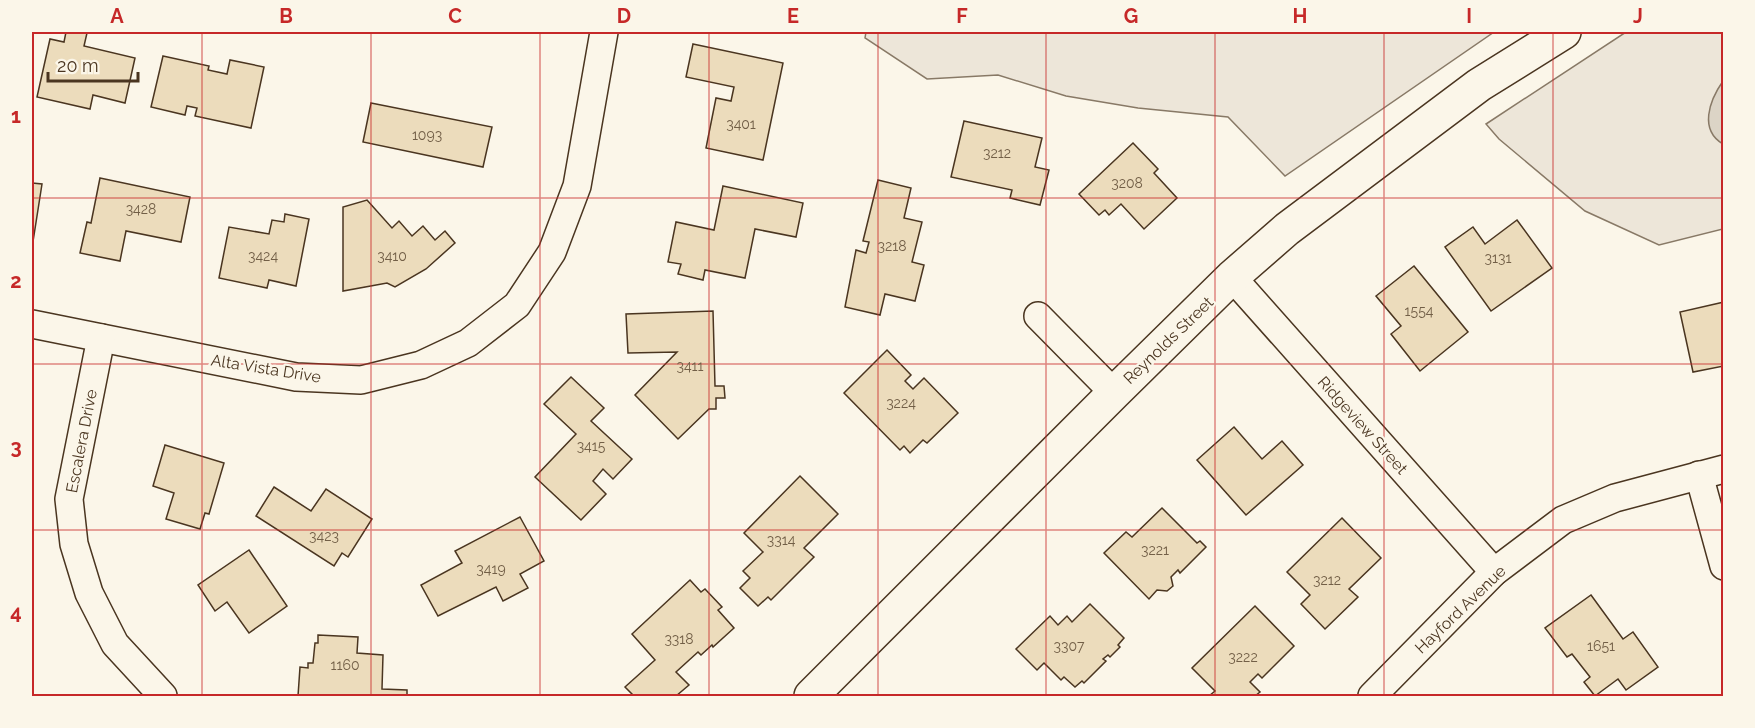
<svg xmlns="http://www.w3.org/2000/svg" width="1755" height="728" viewBox="0 0 1755 728" font-family="Raleway,sans-serif">
<style>
.green{fill:#ede6d9;stroke:#887966;stroke-width:1.5}
.water{fill:#dcd4c6;stroke:#887966;stroke-width:1.5}
.building{fill:#ecdcbc;stroke:#4a3520;stroke-width:1.5}
.lines{fill:none;stroke-linecap:round;stroke-linejoin:round}
.street-casing{stroke:#4a3520;stroke-width:30}
.secondary-casing{stroke:#4a3520;stroke-width:36}
.street{stroke:#fbf6e9;stroke-width:27}
.secondary{stroke:#fbf6e9;stroke-width:33}
.grid{fill:none;stroke:#c62828;stroke-width:1.5;stroke-opacity:0.55}
.labels{text-anchor:middle;stroke-width:4.5;stroke-linejoin:round;paint-order:stroke}
.number-label{font-size:14px;fill:#725f47}
.street-label{font-size:16px;fill:#4a3520;stroke:#fbf6e9}
.neatline{fill:none;stroke:#c62828;stroke-width:2}
.grid-label{font-size:20px;text-anchor:middle;font-weight:bold;fill:#c62828}
</style>
<rect width="100%" height="100%" fill="#fbf6e9"/>
<g class="green">
<polygon points="866,32 1494,32 1285,176 1228,117 1138,108 1066,96 998,75 927,79 865,38"/>
<polygon points="1626,32 1723,32 1723,229 1659,245 1585,211 1499,139 1486,124"/>
</g>
<path class="water" d="M1723,81V144C1699,130 1709,101 1723,81Z"/>
<g class="building">
<polygon points="66,32 87,33 84,46 135,58 125,103 93,95 90,109 37,97 50,39 64,42"/>
<polygon points="693,44 783,63 763,160 706,148 716,98 731,101 734,87 686,77"/>
<polygon points="163,56 209,66 208,70 227,74 230,60 264,67 251,128 195,116 197,108 187,106 185,115 151,107"/>
<polygon points="371,103 492,127 483,167 363,142"/>
<polygon points="964,121 1042,138 1035,167 1049,170 1040,205 1010,198 1012,190 951,177"/>
<polygon points="1133,143 1158,169 1154,173 1177,198 1144,229 1121,204 1109,215 1105,210 1099,215 1079,194"/>
<polygon points="100,178 190,197 181,242 126,231 120,261 80,253 87,222 91,223"/>
<polygon points="878,180 911,188 904,218 922,222 912,262 924,265 915,301 885,294 880,315 845,307 856,250 866,253 869,242 863,241"/>
<polygon points="32,183 42,184 32,248"/>
<polygon points="723,186 803,203 796,237 755,229 745,278 705,270 703,280 678,274 681,264 668,262 676,222 714,230"/>
<polygon points="367,200 392,228 399,221 412,236 423,226 435,240 445,231 455,243 426,269 395,287 387,283 343,291 343,207"/>
<polygon points="285,214 309,219 296,286 269,280 267,288 219,278 229,227 269,234 272,220 284,222"/>
<polygon points="1517,220 1552,268 1491,311 1445,247 1473,227 1485,244"/>
<polygon points="1414,266 1468,332 1420,371 1391,334 1401,326 1376,296"/>
<polygon points="1724,302 1724,366 1693,372 1680,312"/>
<polygon points="713,311 715,386 724,386 725,398 716,398 716,409 709,409 678,439 635,395 677,352 628,353 626,314"/>
<polygon points="887,350 911,375 905,381 913,389 924,378 958,413 927,443 923,440 910,453 904,446 900,450 844,393"/>
<polygon points="571,377 604,408 591,421 632,459 613,479 603,469 593,481 606,494 581,520 535,477 576,434 544,404"/>
<polygon points="1234,427 1262,459 1282,441 1303,465 1246,515 1197,460"/>
<polygon points="165,445 224,463 209,514 205,513 200,529 166,519 174,493 153,486"/>
<polygon points="800,476 838,514 804,548 814,557 771,600 768,597 758,606 740,588 750,578 743,571 763,552 744,533"/>
<polygon points="274,487 311,511 326,489 372,519 348,557 342,553 334,566 256,516"/>
<polygon points="1162,508 1197,543 1200,541 1206,547 1180,573 1178,570 1171,577 1173,586 1167,591 1157,590 1149,599 1104,553 1126,532 1132,537"/>
<polygon points="520,517 544,561 520,574 528,588 503,601 496,587 438,616 421,585 462,563 455,551"/>
<polygon points="1342,518 1381,558 1349,589 1358,597 1325,629 1301,604 1310,595 1287,572"/>
<polygon points="249,550 287,606 249,633 227,602 215,611 198,585"/>
<polygon points="690,580 701,592 705,589 722,607 718,610 734,628 713,647 712,645 701,655 698,652 676,672 689,685 676,696 634,696 625,687 655,660 632,634"/>
<polygon points="1591,595 1623,639 1633,632 1658,667 1626,690 1618,679 1595,696 1584,682 1590,677 1572,654 1567,657 1545,628"/>
<polygon points="1090,604 1124,638 1118,645 1120,647 1110,657 1108,655 1103,659 1106,661 1084,683 1082,681 1075,687 1064,677 1061,680 1044,663 1037,670 1016,649 1050,616 1058,625 1067,616 1072,622"/>
<polygon points="1255,606 1294,646 1262,678 1258,674 1250,682 1260,692 1255,696 1209,696 1215,691 1192,668"/>
<polygon points="318,635 358,637 357,653 383,655 382,689 407,690 407,696 298,696 300,667 308,668 308,663 313,663 315,643 318,643"/>
</g>
<g class="lines">
<defs>
<g id="street">
<polyline points="1232,277 1494,572"/>
<polyline points="1038,316 1114,393"/>
<polyline points="32,324 296,377 361,380 421,365 468,343 517,305 552,252 577,186 604,32"/>
<polyline points="101,338 69,499 74,544 89,593 115,644 163,696"/>
<polyline points="1699,475 1724,566"/>
<polyline points="1372,696 1494,572 1563,520 1615,498 1724,469"/>
</g>
<polyline id="secondary" points="811,696 1114,393 1232,277 1287,229 1479,85 1564,32"/>
</defs>
<use href="#street" class="street-casing"/>
<use href="#secondary" class="secondary-casing"/>
<use href="#street" class="street"/>
<use href="#secondary" class="secondary"/>
</g>
<path class="grid" d="M202,32V696M371,32V696M540,32V696M709,32V696M878,32V696M1046,32V696M1215,32V696M1384,32V696M1553,32V696M32,198H1724M32,364H1724M32,530H1724"/>
<g class="labels">
<g class="number-label">
<text x="741" y="129">3401</text>
<text x="427" y="140">1093</text>
<text x="997" y="158">3212</text>
<text x="1127" y="188">3208</text>
<text x="141" y="214">3428</text>
<text x="892" y="251">3218</text>
<text x="263" y="261">3424</text>
<text x="392" y="261">3410</text>
<text x="1498" y="263">3131</text>
<text x="1419" y="316">1554</text>
<text x="690" y="371">3411</text>
<text x="901" y="408">3224</text>
<text x="591" y="451">3415</text>
<text x="324" y="541">3423</text>
<text x="781" y="545">3314</text>
<text x="1155" y="555">3221</text>
<text x="491" y="574">3419</text>
<text x="1327" y="585">3212</text>
<text x="679" y="644">3318</text>
<text x="1069" y="651">3307</text>
<text x="1601" y="651">1651</text>
<text x="1243" y="662">3222</text>
<text x="345" y="670">1160</text>
</g>
<g class="street-label">
<text transform="translate(1168 340) rotate(-44)" y="6">Reynolds Street</text>
<text transform="translate(266 368) rotate(9)" y="6">Alta Vista Drive</text>
<text transform="translate(1363 425) rotate(48)" y="6">Ridgeview Street</text>
<text transform="translate(81 441) rotate(-79)" y="6">Escalera Drive</text>
<text transform="translate(1460 609) rotate(-44)" y="6">Hayford Avenue</text>
</g>
</g>
<rect width="1755" height="728" fill="none" stroke="#fbf6e9" stroke-width="66"/>
<path d="M48 72v9h90v-9" fill="none" stroke="#4a3520" stroke-width="3"/>
<text x="57" y="72" font-size="18" fill="#4a3520" stroke="#fbf6e9" stroke-width="4.5" paint-order="stroke">20 m</text>
<rect x="33" y="33" width="1689" height="662" class="neatline"/>
<g class="grid-label">
<text x="117" y="23">A</text>
<text x="286" y="23">B</text>
<text x="455" y="23">C</text>
<text x="624" y="23">D</text>
<text x="793" y="23">E</text>
<text x="962" y="23">F</text>
<text x="1131" y="23">G</text>
<text x="1300" y="23">H</text>
<text x="1469" y="23">I</text>
<text x="1638" y="23">J</text>
<text x="16" y="123">1</text>
<text x="16" y="288">2</text>
<text x="16" y="454">3</text>
<text x="16" y="619">4</text>
</g>
</svg>
